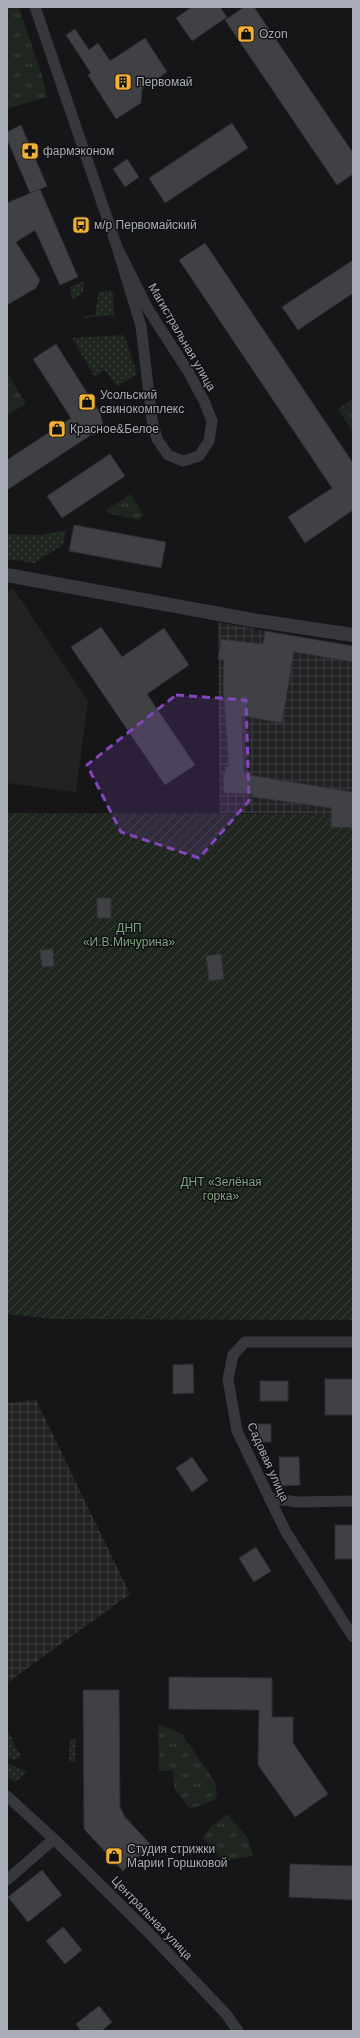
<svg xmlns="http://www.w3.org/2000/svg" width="360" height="2038" viewBox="0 0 360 2038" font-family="Arial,sans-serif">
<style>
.built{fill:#222225}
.industrial{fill:url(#industrial-grid)}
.grass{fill:url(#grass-dots)}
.park{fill:url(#park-tufts)}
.garden{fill:url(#garden-furrows)}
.building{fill:#404145;stroke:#303034}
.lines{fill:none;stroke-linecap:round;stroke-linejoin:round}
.minor{stroke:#37383d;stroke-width:11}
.tertiary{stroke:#37383d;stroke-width:14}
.marked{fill:#8446be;fill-opacity:0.2;stroke:#8446be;stroke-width:3;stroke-dasharray:8 5;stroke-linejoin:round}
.labels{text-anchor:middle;stroke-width:3;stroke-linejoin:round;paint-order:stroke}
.poi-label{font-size:12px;fill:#a8adb8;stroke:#111113;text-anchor:start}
.street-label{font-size:12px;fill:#a8adb8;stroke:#111113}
.park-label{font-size:12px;fill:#7fa381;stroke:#111113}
</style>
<defs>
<pattern id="industrial-grid" width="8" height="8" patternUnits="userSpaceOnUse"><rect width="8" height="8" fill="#222225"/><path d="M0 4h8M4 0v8" fill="none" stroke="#3f3f43"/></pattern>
<pattern id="grass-dots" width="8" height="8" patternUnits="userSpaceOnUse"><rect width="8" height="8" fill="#1e261f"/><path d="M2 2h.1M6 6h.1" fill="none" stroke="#3c433d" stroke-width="1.8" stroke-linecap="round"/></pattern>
<pattern id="park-tufts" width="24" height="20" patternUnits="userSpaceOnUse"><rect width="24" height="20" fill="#1e261f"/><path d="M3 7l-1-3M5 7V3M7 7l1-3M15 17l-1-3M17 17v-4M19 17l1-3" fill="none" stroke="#3c433d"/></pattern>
<pattern id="garden-furrows" width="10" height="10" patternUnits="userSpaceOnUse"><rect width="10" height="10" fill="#1e261f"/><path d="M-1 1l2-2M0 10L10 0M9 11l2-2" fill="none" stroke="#3c433d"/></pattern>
</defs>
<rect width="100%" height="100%" fill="#161618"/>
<polygon class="built" points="13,588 88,701 76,792 7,783 7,592"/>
<g class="industrial">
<polygon points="218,622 353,647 353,814 220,813"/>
<polygon points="36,1400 130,1594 7,1683 7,1403"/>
</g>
<g class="grass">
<polygon points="84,281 83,292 72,300 70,287"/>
<polygon points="110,290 113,292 114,315 84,318 85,316 95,315 99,292"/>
<polygon points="124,335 137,374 117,387 105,370 95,377 72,338"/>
<polygon points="66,530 63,545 34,563 7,559 7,534 41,535"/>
<path d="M7,1731C14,1739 14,1749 22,1755L14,1760L7,1757Z"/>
<polygon points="70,1739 76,1739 75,1762 69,1761"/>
<polygon points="7,1763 27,1772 15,1782 7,1776"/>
</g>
<g class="park">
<polygon points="7,7 19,7 42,75 47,97 7,109"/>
<polygon points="7,373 26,403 7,416"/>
<polygon points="353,399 353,432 338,409"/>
<polygon points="131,494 144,516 137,520 108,513 106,510"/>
<polygon points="158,1724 181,1733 215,1782 217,1794 215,1800 190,1809 174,1788 173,1771 159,1771"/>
<polygon points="227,1814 248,1838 253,1856 223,1861 203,1838 210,1827"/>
</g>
<polygon class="garden" points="7,813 353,814 353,1320 53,1319 7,1314"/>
<g class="building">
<polygon points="192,7 220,7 227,17 192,41 176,18"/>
<polygon points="244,7 254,7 353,153 353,174 337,185 225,20"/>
<polygon points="75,29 89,50 98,43 110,61 145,38 167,72 142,89 141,103 116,119 88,75 91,73 66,35"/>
<polygon points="232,123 248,148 165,203 149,178"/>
<polygon points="21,125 47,186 30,193 7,139 7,132"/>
<polygon points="127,159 139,177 125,187 113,169"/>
<polygon points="40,189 78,277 60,285 35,230 16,242 40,280 36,288 7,305 7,203"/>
<polygon points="205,243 353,463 353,510 305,543 288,517 332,488 179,260"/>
<polygon points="353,260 353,293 298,330 282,307"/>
<polygon points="56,344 100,413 103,424 101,430 96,434 91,435 7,490 7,460 71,418 33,359"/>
<polygon points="110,454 125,476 62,518 47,496"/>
<polygon points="74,525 166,542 161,568 69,551"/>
<polygon points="101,627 122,657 164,628 189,665 147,694 195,765 165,785 71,647"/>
<polygon points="265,631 353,646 353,662 294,652 282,723 242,716 244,774 353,792 353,828 331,827 331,808 252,797 252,794 224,793 223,774 225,773 225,767 229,766 223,687 224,660 218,659 221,639 263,644"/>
<rect x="97" y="898" width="14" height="20"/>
<polygon points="53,949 54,966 42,967 40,950"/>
<polygon points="221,954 224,979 209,981 206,956"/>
<polygon points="193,1364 194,1393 173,1394 173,1365"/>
<rect x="325" y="1379" width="28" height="36"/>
<rect x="260" y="1381" width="28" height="20"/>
<rect x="256" y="1424" width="15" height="18"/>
<polygon points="192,1457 208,1480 192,1492 176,1468"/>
<polygon points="279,1457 299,1457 300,1485 280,1486"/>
<rect x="335" y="1525" width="18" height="34"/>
<polygon points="256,1547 271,1571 254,1582 239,1558"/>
<polygon points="169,1677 272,1678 272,1717 293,1717 293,1743 328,1794 295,1817 258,1765 259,1710 169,1709"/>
<polygon points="83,1690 119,1690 120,1807 125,1817 151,1845 123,1871 84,1829"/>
<polygon points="290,1864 353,1866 353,1900 289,1897"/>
<polygon points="42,1870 62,1895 28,1922 8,1897"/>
<polygon points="63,1927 82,1950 65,1964 46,1941"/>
<polygon points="99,2006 112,2022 102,2031 81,2031 76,2024"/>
</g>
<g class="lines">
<g class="minor">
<polyline points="35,7 117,247 141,326 152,420 157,439 168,455 183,461 199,456 209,441 212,421 204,401 189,373 148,309 117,247"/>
<polyline points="353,1342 245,1342 233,1355 228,1379 237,1431 286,1532 353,1637"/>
<polyline points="269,1498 297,1502 353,1501"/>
<polyline points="7,1796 54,1839 148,1932 226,2014 238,2031"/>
<polyline points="7,1880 54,1839"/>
</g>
<polyline class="tertiary" points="7,575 252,620 353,635"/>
</g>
<path class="marked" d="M176,695L246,700L249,801L199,858L121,832L87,765Z"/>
<defs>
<symbol id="shop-square" viewBox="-11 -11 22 22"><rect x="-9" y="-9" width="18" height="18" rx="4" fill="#f2b134" stroke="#111113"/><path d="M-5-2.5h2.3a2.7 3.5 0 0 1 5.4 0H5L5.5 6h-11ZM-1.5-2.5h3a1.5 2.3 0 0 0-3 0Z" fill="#111"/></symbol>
<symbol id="building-square" viewBox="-11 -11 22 22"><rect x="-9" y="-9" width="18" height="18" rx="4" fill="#f2b134" stroke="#111113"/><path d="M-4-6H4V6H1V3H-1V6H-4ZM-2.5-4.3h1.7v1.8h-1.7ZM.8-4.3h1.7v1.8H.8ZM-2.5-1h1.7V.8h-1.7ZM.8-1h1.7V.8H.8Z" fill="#111"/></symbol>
<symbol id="pharmacy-square" viewBox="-11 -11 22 22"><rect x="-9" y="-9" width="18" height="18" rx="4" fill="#f2b134" stroke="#111113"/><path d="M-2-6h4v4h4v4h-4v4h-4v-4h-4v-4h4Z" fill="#111"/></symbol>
<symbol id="bus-square" viewBox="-11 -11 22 22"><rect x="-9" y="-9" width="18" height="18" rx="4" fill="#f2b134" stroke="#111113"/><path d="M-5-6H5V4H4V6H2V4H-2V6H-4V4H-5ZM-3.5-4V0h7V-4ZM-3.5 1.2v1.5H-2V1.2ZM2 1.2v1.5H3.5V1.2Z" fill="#111"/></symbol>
</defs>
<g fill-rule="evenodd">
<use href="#shop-square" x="236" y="24" width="20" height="20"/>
<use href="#building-square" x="113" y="72" width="20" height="20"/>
<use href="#pharmacy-square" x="20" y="141" width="20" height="20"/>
<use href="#bus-square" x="71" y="215" width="20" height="20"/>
<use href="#shop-square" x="77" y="392" width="20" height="20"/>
<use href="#shop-square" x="47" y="419" width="20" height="20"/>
<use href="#shop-square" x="104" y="1846" width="20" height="20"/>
</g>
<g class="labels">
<g class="poi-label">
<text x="259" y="38">Ozon</text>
<text x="136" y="86">Первомай</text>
<text x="43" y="155">фармэконом</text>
<text x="94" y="229">м/р Первомайский</text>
<text x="100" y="399">Усольский<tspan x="100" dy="14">свинокомплекс</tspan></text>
<text x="70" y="433">Красное&amp;Белое</text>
<text x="127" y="1853">Студия стрижки<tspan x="127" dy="14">Марии Горшковой</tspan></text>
</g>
<g class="street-label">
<text transform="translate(182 337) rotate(60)" y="4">Магистральная улица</text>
<text transform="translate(268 1462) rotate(66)" y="4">Садовая улица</text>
<text transform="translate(152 1918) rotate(46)" y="4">Центральная улица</text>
</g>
<g class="park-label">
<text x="129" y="932">ДНП<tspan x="129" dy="14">«И.В.Мичурина»</tspan></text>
<text x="221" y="1186">ДНТ «Зелёная<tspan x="221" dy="14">горка»</tspan></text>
</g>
</g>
<rect width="360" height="2038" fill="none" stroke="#a8adb8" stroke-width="16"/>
</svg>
